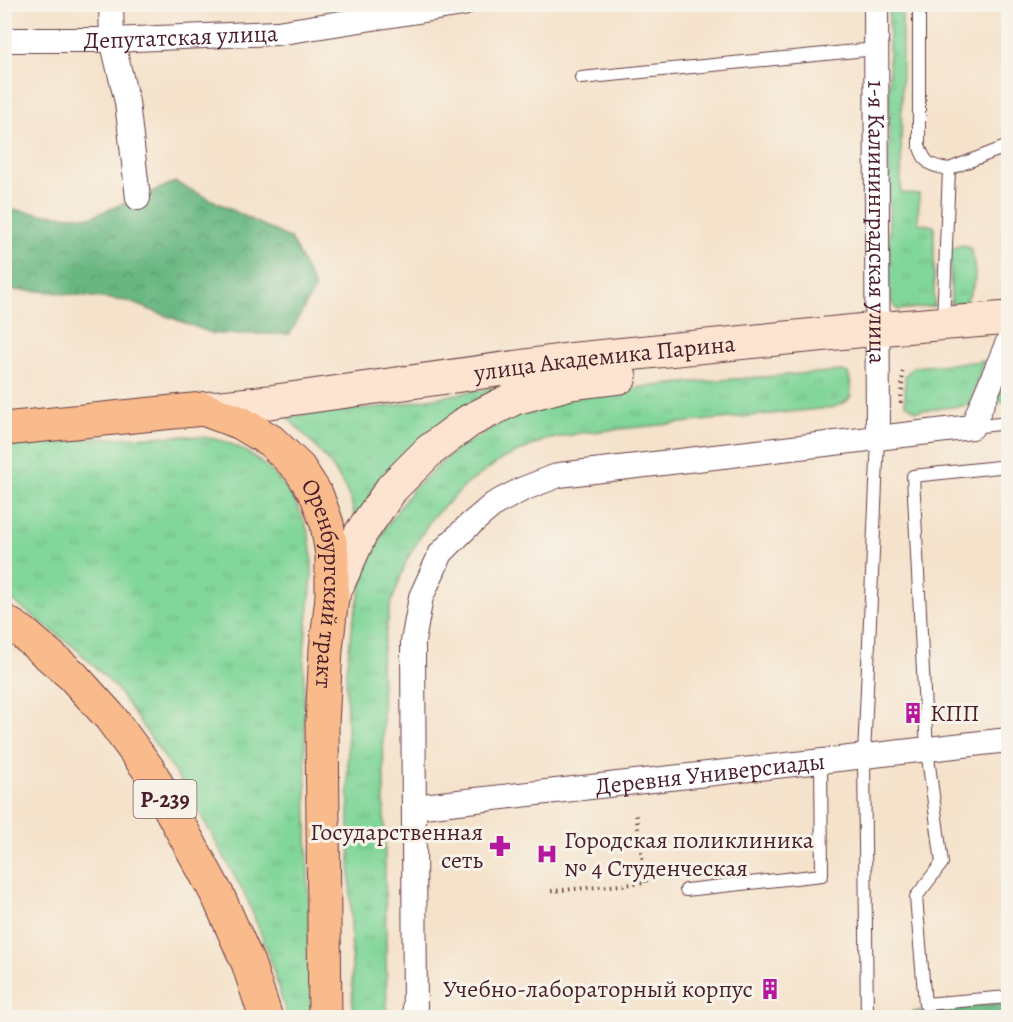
<svg xmlns="http://www.w3.org/2000/svg" width="1013" height="1022" viewBox="0 0 1013 1022" font-family="Alegreya,serif">
<style>
.grass{fill:url(#grass-tufts);stroke:#667a62;stroke-width:1.5}
.forest{fill:url(#forest-crowns);stroke:#596b56;stroke-width:1.5}
.lines{fill:none;stroke-linecap:round;stroke-linejoin:round}
.lane-casing{stroke:#643c43;stroke-width:14}
.street-casing{stroke:#643c43;stroke-width:26}
.secondary-casing{stroke:#643c43;stroke-width:35}
.primary-casing{stroke:#643c43;stroke-width:35}
.path{stroke:#643c43;stroke-width:4;stroke-dasharray:1.5 4.5;stroke-linecap:butt}
.lane{stroke:#fff;stroke-width:12}
.street{stroke:#fff;stroke-width:24}
.secondary{stroke:#fde4d1;stroke-width:33}
.primary{stroke:#fabb8c;stroke-width:33}
.labels{text-anchor:middle;stroke-width:6;stroke-linejoin:round;paint-order:stroke}
.shield{fill:#f7f3e8;stroke:#7e5f64;stroke-width:1.5}
.shield-label{font-size:22px;font-weight:bold;fill:#4a1f2b}
.street-label{font-size:24px;fill:#4a1f2b;stroke:#f7f3e8}
.poi-label{font-size:24px;fill:#4a1f2b;stroke:#f7f3e8;text-anchor:start}
</style>
<defs>
<pattern id="grass-tufts" width="24" height="20" patternUnits="userSpaceOnUse" patternTransform="scale(1.5)"><rect width="24" height="20" fill="#81d699"/><path d="M3 7l-1-3M5 7V3M7 7l1-3M15 17l-1-3M17 17v-4M19 17l1-3" fill="none" stroke="#71b784"/></pattern>
<pattern id="forest-crowns" width="20" height="18" patternUnits="userSpaceOnUse" patternTransform="scale(1.5)"><rect width="20" height="18" fill="#68b781"/><path d="M2 6a3 3 0 1 1 6 0M12 15a3 3 0 1 1 6 0" fill="none" stroke="#58946a"/></pattern>
</defs>
<rect width="100%" height="100%" fill="#f7f3e8"/>
<filter id="ink" filterUnits="userSpaceOnUse"><feTurbulence type="fractalNoise" baseFrequency=".0167" numOctaves="2"/><feDisplacementMap in="SourceGraphic" scale="12" xChannelSelector="R" yChannelSelector="G"/><feConvolveMatrix kernelMatrix="1 2 1 2 8 2 1 2 1" color-interpolation-filters="sRGB"/></filter>
<filter id="wash" filterUnits="userSpaceOnUse"><feTurbulence type="fractalNoise" baseFrequency=".008" numOctaves="4" result="noise"/><feDisplacementMap in="SourceGraphic" scale="24" xChannelSelector="R" yChannelSelector="G"/><feGaussianBlur stdDeviation="1.35" result="paint"/><feColorMatrix in="noise" values="0 0 0 0 0 0 0 0 0 0 0 0 0 0 0 0 0 1.4 0 .05"/><feComposite in="paint" operator="in"/></filter>
<g filter="url(#wash)">
<rect width="100%" height="100%" fill="#f5e2cb"/>
<g class="grass">
<path d="M889,5H902L901,193L919,194L918,223L934,226V306L898,310C889,302 890,298 889,287Z"/>
<path d="M963,245L971,249C976,271 978,282 965,303L951,304L950,249Z"/>
<polygon points="984,361 969,405 916,411 905,403 905,376 913,367"/>
<polygon points="1008,369 1008,401 996,402"/>
<path d="M842,371L848,373C855,397 852,403 829,408L581,433L545,440L502,459L466,485L431,519L407,559L390,607L381,661L383,722L387,1017L353,1018L346,670L353,621L366,569L385,528L413,489L456,450L519,412L579,394L683,383Z"/>
<path d="M518,383L356,522C354,514 353,506 350,499C337,466 311,441 286,416L391,406Z"/>
<path d="M178,436C193,436 208,437 223,441C261,454 293,488 306,526C320,566 305,616 304,657C303,697 305,736 306,776C308,856 309,937 311,1017H287L267,949L247,899L191,797L167,761L116,688L92,664L74,647L5,595V447L84,439Z"/>
</g>
<g class="forest">
<polygon points="175,182 291,239 315,288 290,334 214,334 127,301 42,291 5,290 4,208 41,214 91,217"/>
<polygon points="1008,1002 1008,1017 913,1017 913,1012"/>
</g>
</g>
<g filter="url(#ink)">
<g class="lines">
<defs>
<g id="lane">
<path d="M919,4V145C925,164 930,166 949,169"/>
<polyline points="581,78 876,49"/>
<polyline points="943,323 949,169 1008,146"/>
<polyline points="972,427 1008,423"/>
<polyline points="1008,466 913,476 927,750 942,863 916,897 925,1004 1008,997"/>
<polyline points="686,890 822,875 821,761"/>
<polyline points="867,1018 864,757 878,438"/>
</g>
<g id="street">
<polyline points="111,4 112,40 127,102 138,198"/>
<path id="s1" d="M876,4L878,438"/>
<path id="s2" d="M4,40H112L277,33L463,4"/>
<path id="s3" d="M414,807L1008,740"/>
<polyline points="415,1018 413,642 421,597 441,553 467,527 494,504 523,489 559,475 972,427 1008,342"/>
</g>
<g id="secondary">
<path id="s4" d="M203,409L269,402L567,360L877,329L1008,318"/>
<polyline points="332,597 361,533 392,488 429,451 469,421 515,398 570,383 620,377"/>
</g>
<g id="primary">
<path id="s5" d="M4,429L203,409L241,423L271,441L299,468L317,496L327,524L332,554V597L326,649L322,724L325,1018"/>
<polyline points="4,621 23,633 72,675 110,717 149,770 218,896 248,963 266,1018"/>
</g>
</defs>
<use href="#lane" class="lane-casing"/>
<use href="#street" class="street-casing"/>
<use href="#secondary" class="secondary-casing"/>
<use href="#primary" class="primary-casing"/>
<g class="path">
<polyline points="901,403 903,368"/>
<polyline points="551,891 646,883 636,814"/>
</g>
<use href="#lane" class="lane"/>
<use href="#street" class="street"/>
<use href="#secondary" class="secondary"/>
<use href="#primary" class="primary"/>
</g>
</g>
<defs>
<symbol id="building-bare" viewBox="-9 -9 18 18"><path d="M-4-6H4V6H1V3H-1V6H-4ZM-2.5-4.3h1.7v1.8h-1.7ZM.8-4.3h1.7v1.8H.8ZM-2.5-1h1.7V.8h-1.7ZM.8-1h1.7V.8H.8Z" fill="#b5179e" stroke="#f7f3e8" stroke-width="2.5" paint-order="stroke"/></symbol>
<symbol id="pharmacy-bare" viewBox="-9 -9 18 18"><path d="M-2-6h4v4h4v4h-4v4h-4v-4h-4v-4h4Z" fill="#b5179e" stroke="#f7f3e8" stroke-width="2.5" paint-order="stroke"/></symbol>
<symbol id="hospital-bare" viewBox="-9 -9 18 18"><path d="M-5-5h3v3.5h4V-5h3V5h-3V1.5h-4V5h-3Z" fill="#b5179e" stroke="#f7f3e8" stroke-width="2.5" paint-order="stroke"/></symbol>
</defs>
<g fill-rule="evenodd">
<use href="#building-bare" x="898" y="698" width="30" height="30"/>
<use href="#pharmacy-bare" x="485" y="831" width="30" height="30"/>
<use href="#hospital-bare" x="532" y="839" width="30" height="30"/>
<use href="#building-bare" x="755" y="974" width="30" height="30"/>
</g>
<g class="labels">
<rect class="shield" x="133.5" y="780" width="63" height="38" rx="4.5"/>
<g class="shield-label">
<text x="165" y="807">Р-239</text>
</g>
<g class="street-label">
<text dy="8" stroke="none"><textPath href="#s2" startOffset="177">Депутатская улица</textPath></text>
<text dy="8" stroke="none"><textPath href="#s1" startOffset="218">1-я Калининградская улица</textPath></text>
<text dy="8" stroke="none"><textPath href="#s4" startOffset="405">улица Академика Парина</textPath></text>
<text dy="8" stroke="none"><textPath href="#s5" startOffset="436">Оренбургский тракт</textPath></text>
<text dy="8" stroke="none"><textPath href="#s3" startOffset="298">Деревня Универсиады</textPath></text>
</g>
<g class="poi-label">
<text x="930" y="721">КПП</text>
<text x="483" y="840" text-anchor="end">Государственная<tspan x="483" dy="28">сеть</tspan></text>
<text x="564" y="848">Городская поликлиника<tspan x="564" dy="28">№ 4 Студенческая</tspan></text>
<text x="753" y="997" text-anchor="end">Учебно-лабораторный корпус</text>
</g>
</g>
<rect width="1013" height="1022" fill="none" stroke="#f7f3e8" stroke-width="24"/>
</svg>
